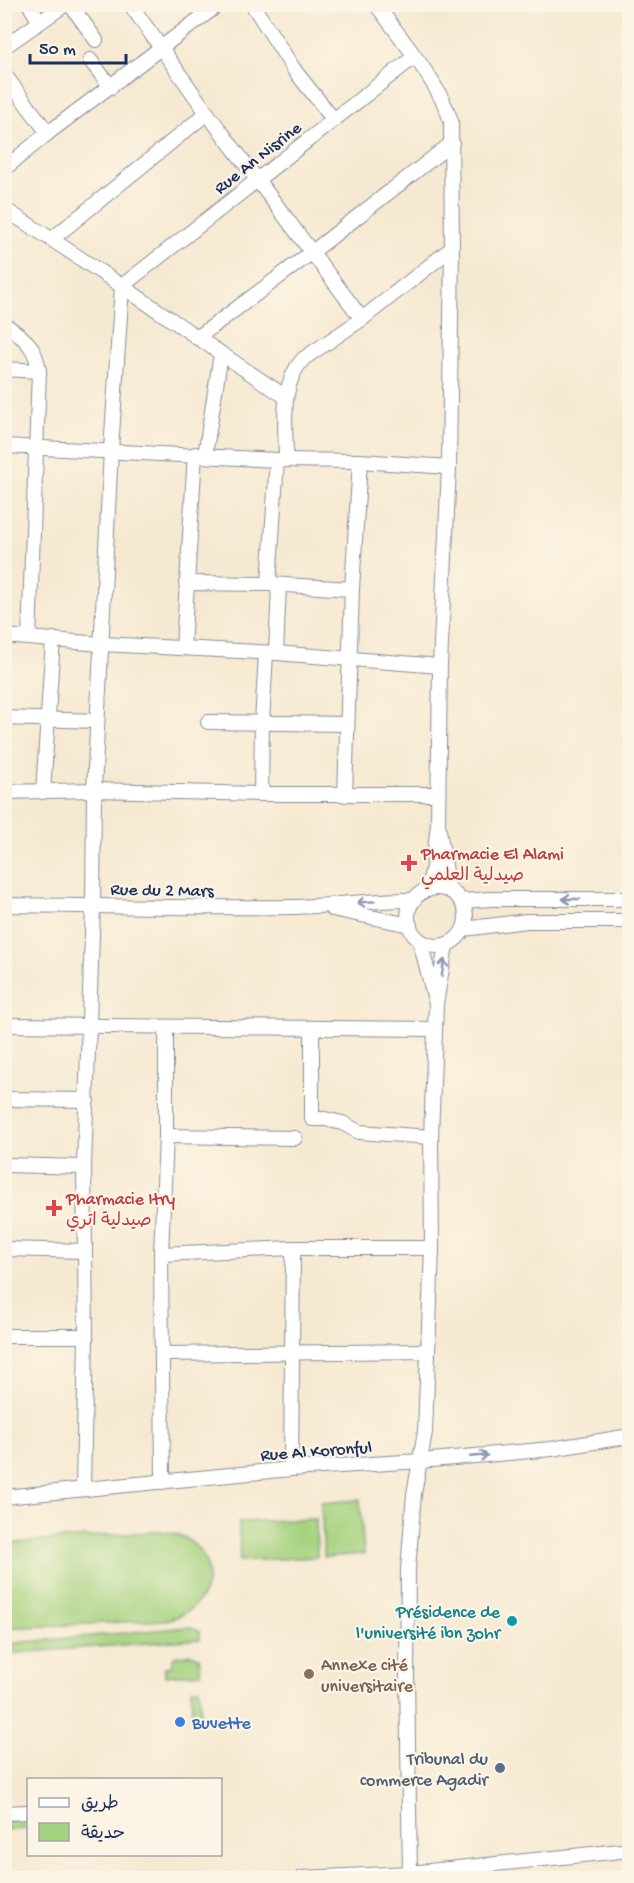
<svg xmlns="http://www.w3.org/2000/svg" width="634" height="1883" viewBox="0 0 634 1883" font-family="'Gochi Hand','Playpen Sans Arabic',sans-serif">
<style>
.green{fill:#a5d27e;stroke:#60806e;stroke-width:1.5}
.lines{fill:none;stroke-linecap:round;stroke-linejoin:round}
.minor-casing{stroke:#888c98;stroke-width:16}
.minor{stroke:#fff;stroke-width:14}
.oneway{stroke:#8d97ae}
.health-dot{fill:#e0444e;stroke:#fcf5e5;stroke-width:2}
.culture-dot{fill:#0f9aa8;stroke:#fcf5e5;stroke-width:2}
.education-dot{fill:#8d6e63;stroke:#fcf5e5;stroke-width:2}
.shop-dot{fill:#3f7fe0;stroke:#fcf5e5;stroke-width:2}
.service-dot{fill:#5c6f8a;stroke:#fcf5e5;stroke-width:2}
.labels{text-anchor:middle;stroke-width:4.5;stroke-linejoin:round;paint-order:stroke}
.street-label{font-size:18px;fill:#1b2f5e;stroke:#fcf5e5}
.health-label{font-size:18px;fill:#be3a42;stroke:#fcf5e5;text-anchor:start}
.culture-label{font-size:18px;fill:#0d838f;stroke:#fcf5e5;text-anchor:end}
.education-label{font-size:18px;fill:#785e54;stroke:#fcf5e5;text-anchor:start}
.shop-label{font-size:18px;fill:#366cbe;stroke:#fcf5e5;text-anchor:start}
.service-label{font-size:18px;fill:#4e5e75;stroke:#fcf5e5;text-anchor:end}
</style>
<rect width="100%" height="100%" fill="#fcf5e5"/>
<filter id="ink" filterUnits="userSpaceOnUse"><feTurbulence type="fractalNoise" baseFrequency=".0167" numOctaves="2"/><feDisplacementMap in="SourceGraphic" scale="12" xChannelSelector="R" yChannelSelector="G"/><feConvolveMatrix kernelMatrix="1 2 1 2 8 2 1 2 1" color-interpolation-filters="sRGB"/></filter>
<filter id="wash" filterUnits="userSpaceOnUse"><feTurbulence type="fractalNoise" baseFrequency=".008" numOctaves="4" result="noise"/><feDisplacementMap in="SourceGraphic" scale="24" xChannelSelector="R" yChannelSelector="G"/><feGaussianBlur stdDeviation="1.35" result="paint"/><feColorMatrix in="noise" values="0 0 0 0 0 0 0 0 0 0 0 0 0 0 0 0 0 1.4 0 .05"/><feComposite in="paint" operator="in"/></filter>
<g filter="url(#wash)">
<rect width="100%" height="100%" fill="#f6e9d1"/>
<g class="green">
<polygon points="360,1500 364,1554 324,1557 321,1503"/>
<polygon points="316,1519 317,1557 240,1561 239,1522"/>
<path d="M159,1531C222,1536 224,1607 166,1620L5,1628V1544Z"/>
<polygon points="188,1627 200,1631 200,1639 5,1654 5,1644"/>
<polygon points="191,1654 199,1657 201,1673 165,1676 165,1667 172,1666 174,1657"/>
<polygon points="199,1688 201,1718 193,1719 191,1689"/>
<polygon points="28,1819 28,1829 5,1830 5,1820"/>
</g>
</g>
<g filter="url(#ink)">
<g class="lines">
<defs>
<g id="minor">
<polyline points="29,4 40,22"/>
<polyline points="70,4 96,40"/>
<polyline points="130,4 207,113 362,319"/>
<polyline points="252,4 295,71 334,120"/>
<path d="M376,4C400,38 439,82 451,121L452,248L449,467L440,666L438,824"/>
<polyline points="4,47 66,4"/>
<polyline points="90,60 111,87"/>
<polyline points="4,74 48,133"/>
<polyline points="4,169 48,133 219,4"/>
<path d="M4,209C100,269 192,335 286,397"/>
<polyline points="52,239 207,113"/>
<path d="M4,324C25,339 35,344 39,371L29,638"/>
<polyline points="197,338 311,253 452,143"/>
<polyline points="4,369 39,371"/>
<polyline points="4,446 277,460 360,461 449,467"/>
<polyline points="205,455 221,354"/>
<path d="M286,459C286,425 279,386 303,359L362,319L452,248"/>
<polyline points="186,583 269,584 352,589"/>
<polyline points="269,584 277,460"/>
<polyline points="4,636 101,644 276,653 440,666"/>
<polyline points="183,648 195,454"/>
<polyline points="276,653 279,585"/>
<polyline points="4,718 97,721"/>
<polyline points="208,722 347,724"/>
<polyline points="4,792 94,790 261,794 438,794"/>
<polyline points="43,792 53,639"/>
<polyline points="261,794 262,722 266,653"/>
<polyline points="345,795 352,589 360,461"/>
<circle cx="437" cy="917" r="29"/>
<polyline points="428,890 433,867 438,824 449,890"/>
<polyline points="461,901 491,899 630,899"/>
<path d="M4,905C102,906 199,908 296,907C335,906 374,899 414,900"/>
<polyline points="332,909 410,925"/>
<polyline points="464,929 527,921 630,921"/>
<polyline points="420,941 436,1004 446,945"/>
<polyline points="4,1025 435,1029"/>
<polyline points="312,1028 312,1119 325,1119 342,1123 359,1132 431,1137"/>
<polyline points="4,1099 87,1100"/>
<polyline points="166,1136 295,1138"/>
<polyline points="4,1165 84,1167"/>
<polyline points="4,1249 84,1251"/>
<polyline points="161,1254 293,1248 432,1248"/>
<polyline points="4,1336 86,1336"/>
<polyline points="162,1354 427,1351"/>
<polyline points="291,1469 293,1248"/>
<polyline points="163,1482 161,1254 166,1136 166,1027"/>
<polyline points="83,1489 86,1336 84,1167 93,906 94,790 111,450 122,286 414,57"/>
<polyline points="4,1497 291,1469 421,1461 551,1449 630,1436"/>
<polyline points="4,1813 28,1812"/>
<polyline points="410,1873 407,1675 408,1570 414,1494 425,1432 432,1248 431,1137 436,1004"/>
<polyline points="302,1878 410,1873 630,1850"/>
</g>
</defs>
<use href="#minor" class="minor-casing"/>
<use href="#minor" class="minor"/>
</g>
<defs><path id="oneway-shaft" d="M-6 0H5M1.5-3L5.5 0L1.5 3" fill="none" stroke-width="1.6" stroke-linecap="round" stroke-linejoin="round" transform="scale(1.5)"/></defs>
<g class="oneway">
<use href="#oneway-shaft" transform="translate(571 899) rotate(-180)"/>
<use href="#oneway-shaft" transform="translate(366 902) rotate(175)"/>
<use href="#oneway-shaft" transform="translate(443 968) rotate(-81)"/>
<use href="#oneway-shaft" transform="translate(479 1456) rotate(-5)"/>
</g>
</g>
<g class="health-dot">
<path d="M406 854h6v6h6v6h-6v6h-6v-6h-6v-6h6z"/>
<path d="M51 1199h6v6h6v6h-6v6h-6v-6h-6v-6h6z"/>
</g>
<circle class="culture-dot" cx="512" cy="1621" r="6"/>
<circle class="education-dot" cx="309" cy="1674" r="6"/>
<circle class="shop-dot" cx="180" cy="1722" r="6"/>
<circle class="service-dot" cx="500" cy="1768" r="6"/>
<g class="labels">
<g class="street-label">
<text transform="translate(257 157) rotate(-38)" y="6">Rue An Nisrine</text>
<text transform="translate(162 889) rotate(1)" y="6">Rue du 2 Mars</text>
<text transform="translate(316 1450) rotate(-4)" y="6">Rue Al Koronful</text>
</g>
<g class="health-label">
<text x="421" y="859">Pharmacie El Alami<tspan x="421" dy="21">صيدلية العلمي</tspan></text>
<text x="66" y="1204">Pharmacie Itry<tspan x="66" dy="21">صيدلية اتري</tspan></text>
</g>
<g class="culture-label">
<text x="500" y="1617">Présidence de<tspan x="500" dy="21">l'université ibn zohr</tspan></text>
</g>
<g class="education-label">
<text x="321" y="1670">Annexe cité<tspan x="321" dy="21">universitaire</tspan></text>
</g>
<g class="shop-label">
<text x="192" y="1728">Buvette</text>
</g>
<g class="service-label">
<text x="488" y="1764">Tribunal du<tspan x="488" dy="21">commerce Agadir</tspan></text>
</g>
</g>
<rect width="634" height="1883" fill="none" stroke="#fcf5e5" stroke-width="24"/>
<rect x="27" y="1778" width="195" height="78" fill="#fcf5e5" stroke="#a2a6af" stroke-width="1.5"/>
<rect x="39" y="1798" width="30" height="9" fill="#ffffff" stroke="#a2a6af" stroke-width="1.5"/>
<text x="81" y="1808" font-size="18" fill="#1b2f5e">طريق</text>
<rect x="39" y="1823" width="30" height="18" fill="#a5d27e" stroke="#a2a6af" stroke-width="1.5"/>
<text x="81" y="1838" font-size="18" fill="#1b2f5e">حديقة</text>
<path d="M30 54v9h96v-9" fill="none" stroke="#1b2f5e" stroke-width="3"/>
<text x="39" y="54" font-size="18" fill="#1b2f5e" stroke="#fcf5e5" stroke-width="4.5" paint-order="stroke">50 m</text>
</svg>
